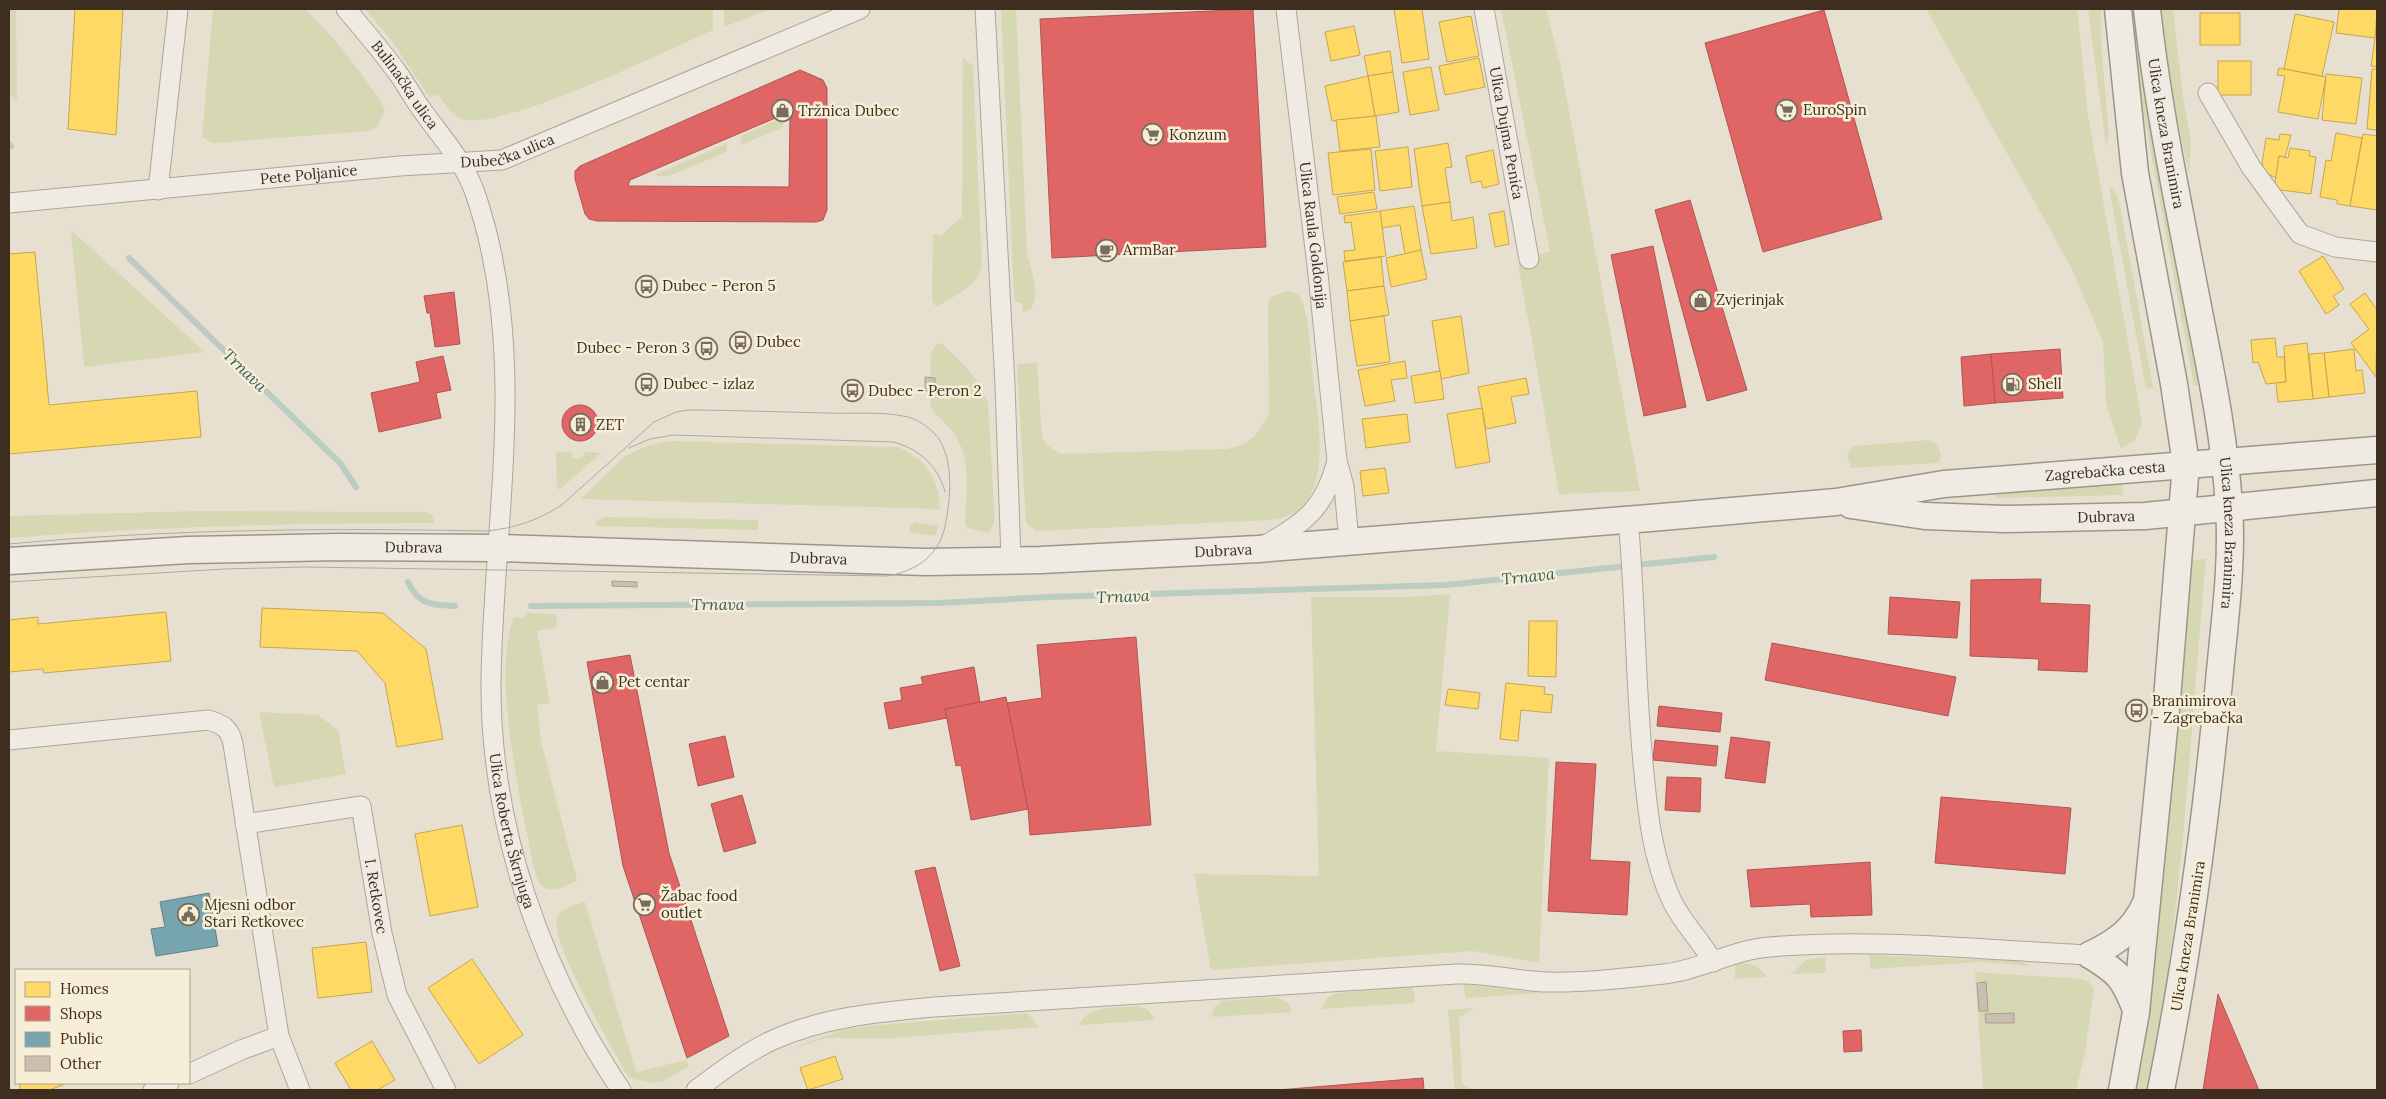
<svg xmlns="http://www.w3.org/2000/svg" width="2386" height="1099" viewBox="0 0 2386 1099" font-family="Lora,serif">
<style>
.green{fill:#d6d7b3}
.homes{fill:#ffd966;stroke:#c5a651}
.shops{fill:#e06666;stroke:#af5551;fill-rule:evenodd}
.public{fill:#76a5af;stroke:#658184}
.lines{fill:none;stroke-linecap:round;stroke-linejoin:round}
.stream{stroke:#bcccc2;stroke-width:6}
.building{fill:#cbbfb2;stroke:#a89c90}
.street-casing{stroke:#ada599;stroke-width:21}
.secondary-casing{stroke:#9c958a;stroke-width:29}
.street{stroke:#efebe3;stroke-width:19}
.secondary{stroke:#efebe3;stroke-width:26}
.tram{stroke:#afaaa2;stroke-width:1}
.labels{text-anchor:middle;stroke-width:5;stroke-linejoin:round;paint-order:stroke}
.street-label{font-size:15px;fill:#3d2e20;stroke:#f7eed8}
.poi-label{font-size:15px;fill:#3d2e20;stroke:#f7eed8;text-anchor:start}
.water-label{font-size:16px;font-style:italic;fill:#2f5d5a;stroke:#f7eed8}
</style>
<rect width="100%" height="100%" fill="#e7e0d1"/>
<g class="green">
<polygon points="9,9 16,9 17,101 9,94"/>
<path d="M213,9H305C336,39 362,72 385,109L378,126L369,131L212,143L202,137Z"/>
<path d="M365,9H713V30C670,49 499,133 461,119C450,115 444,102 438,94L430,98L392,41Z"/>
<polygon points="724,9 770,9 724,27"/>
<path d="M1001,9H1016L1027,254C1032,272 1041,294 1030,310L1023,312L1022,303L1016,302L1014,296Z"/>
<polygon points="1501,9 1546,9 1560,63 1640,491 1559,494 1518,263 1550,251"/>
<polygon points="1926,9 2077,9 2088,115 2142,422 2135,440 2121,449 2106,403 2103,342 2071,267"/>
<polygon points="2088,9 2101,9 2101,42 2109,135 2106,146"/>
<polygon points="2128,9 2136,9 2201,384 2194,386 2134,61"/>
<polygon points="2159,9 2173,9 2183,97 2191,139 2189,175 2164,54"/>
<path d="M963,58L973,66L982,266C976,288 954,296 936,307L932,300L933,234L941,235L962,217Z"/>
<polygon points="784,117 783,127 741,145 741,136"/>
<polygon points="727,143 727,152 666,177 654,175"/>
<polygon points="2109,187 2115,190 2120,206 2153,388 2146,389"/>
<polygon points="71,230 205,352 84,367"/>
<path d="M1288,291C1295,293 1300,294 1302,301C1310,325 1310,353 1313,377C1318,422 1338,513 1271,520L1036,531L1026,523L1017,364L1037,363L1042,437L1046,444L1060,454L1227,449L1242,445L1255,436L1269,415L1268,303L1270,297Z"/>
<path d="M937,343L942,344C962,362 979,378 988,404L995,521L989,533L967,528L965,523C966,494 972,461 955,435C948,424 935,416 930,405L931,352Z"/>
<path d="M1930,440C1939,445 1944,454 1938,463L1851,468L1847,455L1853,446Z"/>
<path d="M669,441L898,447C928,461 938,477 940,509L581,499L625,456L647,446Z"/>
<path d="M556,452H571L573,458C579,461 582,457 586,452L601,453L559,490L557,487Z"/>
<polygon points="2121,479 2123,495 1997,498 1995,494 1996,492"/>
<path d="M200,511L427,512L432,515L434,523C292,523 150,527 9,538V516Z"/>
<polygon points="604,517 758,520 758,530 595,526 597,521"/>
<polygon points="915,522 938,526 936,536 909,532 910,526"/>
<path d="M2206,559C2190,736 2182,916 2149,1090H2133L2154,955L2167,843L2192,560Z"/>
<polygon points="1450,594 1436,751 1549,758 1539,963 1473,951 1211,970 1194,874 1319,876 1311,597 1408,597"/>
<path d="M526,613L556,614L557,627L537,631L550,703L537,705L541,741L577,880C568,886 552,894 542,886C535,881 530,849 528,839C517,783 493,670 514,617L524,618Z"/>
<polygon points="259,712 318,715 338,730 346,774 274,787"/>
<path d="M585,902L636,1072L687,1060L689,1066L664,1081L653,1083L629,1078C614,1051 550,943 557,919C560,907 575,905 585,902Z"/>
<polygon points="1870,955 2019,961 2033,966 1980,962 1870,969"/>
<polygon points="1825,957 1826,973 1791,974 1806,960"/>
<path d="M1740,963C1751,963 1761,966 1766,977L1735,979V965Z"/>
<polygon points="1975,972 2081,979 2089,982 2094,989 2085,1052 2076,1090 1983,1090"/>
<polygon points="1463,984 1542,993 1466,998"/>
<polygon points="1413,987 1415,1003 1321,1009 1327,998 1336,993"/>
<path d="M1276,997L1288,1003L1292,1012L1212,1017C1212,1008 1216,1006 1222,1001Z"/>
<path d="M1139,1006L1148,1010L1155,1020L1079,1025C1089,1004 1118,1008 1139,1006Z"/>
<polygon points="1474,1008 1459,1018 1462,1084 1473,1090 1455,1090 1448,1010"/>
<polygon points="1027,1013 1039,1027 892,1038 827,1038 787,1050 839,1031 867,1026"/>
</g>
<g class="homes">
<polygon points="75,9 123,9 116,135 68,129"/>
<polygon points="1394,9 1422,9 1429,59 1402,63"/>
<polygon points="2339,9 2377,9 2375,38 2336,33"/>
<rect x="2200" y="13" width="40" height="32"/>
<polygon points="2295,14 2334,22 2322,76 2284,69"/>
<polygon points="1471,16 1479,56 1447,62 1439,22"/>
<polygon points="2377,24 2377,67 2371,66"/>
<polygon points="1354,26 1360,55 1331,61 1325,32"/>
<polygon points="1390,51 1393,72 1368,76 1364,56"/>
<polygon points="1479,58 1485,87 1445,95 1439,66"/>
<rect x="2218" y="61" width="33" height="34"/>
<polygon points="1431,67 1439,110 1410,115 1403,72"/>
<polygon points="2279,68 2326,77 2318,119 2278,112 2285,76 2277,75"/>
<polygon points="2372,69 2377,69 2377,130 2367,129"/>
<polygon points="1393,72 1399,112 1375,116 1368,76"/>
<polygon points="2326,74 2362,78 2356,124 2322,120"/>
<polygon points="1368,76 1375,116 1332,121 1325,86"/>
<polygon points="1376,116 1380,147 1340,151 1336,120"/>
<polygon points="2336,133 2362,138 2350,206 2337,204 2337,200 2320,197 2326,160 2331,161"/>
<polygon points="2280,134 2291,135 2285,157 2279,156 2276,178 2266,173 2262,164 2266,138 2279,140"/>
<polygon points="2363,134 2377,136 2377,210 2350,206"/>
<polygon points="1448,143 1452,167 1445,168 1450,202 1422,206 1414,149"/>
<polygon points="1408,147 1412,187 1380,191 1375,151"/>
<polygon points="2290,148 2310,151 2309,156 2316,157 2311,194 2274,189 2279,156 2288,158"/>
<polygon points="1371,149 1375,190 1333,195 1328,153"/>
<polygon points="1493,150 1499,184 1483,188 1481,181 1471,183 1466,156"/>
<polygon points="1374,192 1377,209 1340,214 1337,197"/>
<polygon points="1450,202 1452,221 1473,217 1477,248 1431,254 1422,206"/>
<polygon points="1414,206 1421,250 1405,254 1400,225 1382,228 1380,211"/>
<polygon points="1380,211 1386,256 1345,261 1344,251 1355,250 1351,222 1345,223 1344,216"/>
<polygon points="1504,211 1509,244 1495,247 1489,214"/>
<polygon points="1421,250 1427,279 1391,287 1386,258"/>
<polygon points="35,252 49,405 197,391 201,437 9,454 9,254"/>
<polygon points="2323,256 2344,289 2333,296 2339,305 2326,314 2299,271"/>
<polygon points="1381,257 1384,286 1347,291 1343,262"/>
<polygon points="1384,286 1389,315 1350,321 1347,291"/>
<polygon points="2365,293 2377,310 2376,377 2351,343 2369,329 2350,304"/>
<polygon points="1384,316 1390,362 1357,366 1350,321"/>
<polygon points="1461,316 1469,373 1441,379 1432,321"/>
<polygon points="2275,338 2277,357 2284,357 2286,382 2266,384 2258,362 2253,363 2251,340"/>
<polygon points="2307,343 2313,399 2278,402 2276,383 2286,382 2284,346"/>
<polygon points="2354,349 2356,371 2362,370 2365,393 2329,397 2324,353"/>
<polygon points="2324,353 2329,397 2313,399 2309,354"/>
<polygon points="1405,361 1407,378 1391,380 1395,401 1365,406 1358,370"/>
<polygon points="1440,371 1444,399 1415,403 1411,376"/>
<polygon points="1526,378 1529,394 1511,397 1516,423 1486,429 1478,387"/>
<polygon points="1482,408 1490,462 1456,468 1447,414"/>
<polygon points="1407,414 1410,442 1366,448 1362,419"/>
<polygon points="1385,468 1389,493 1363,496 1360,471"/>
<polygon points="262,608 383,613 426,649 443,739 397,747 385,683 357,651 260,647"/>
<polygon points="166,612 171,661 44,673 43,669 9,672 9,620 38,617 38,624"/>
<polygon points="1529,621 1557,621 1556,677 1528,676"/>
<polygon points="1506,683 1545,687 1544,694 1553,695 1551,713 1521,710 1518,741 1500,739"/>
<polygon points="1448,689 1480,693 1478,709 1445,705"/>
<polygon points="462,825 478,907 430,916 415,834"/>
<polygon points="366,942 372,992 318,998 312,948"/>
<polygon points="472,959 523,1035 479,1064 428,988"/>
<polygon points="372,1041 395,1080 377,1090 351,1090 335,1063"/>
<polygon points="835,1056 843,1079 808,1090 800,1068"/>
<polygon points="19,1083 62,1083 63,1085 49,1090 21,1090"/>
</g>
<g class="shops">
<polygon points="1253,9 1266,247 1052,258 1040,19"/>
<polygon points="1824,10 1882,219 1763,252 1705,43"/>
<path d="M800,70L823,80L827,88V210L823,220L816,222L597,221L589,219L585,214L575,179V171L580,166ZM787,113L790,116L789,187L628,186L630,180Z"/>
<polygon points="1690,200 1747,390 1707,401 1655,210"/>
<polygon points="1653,246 1686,407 1644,416 1611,255"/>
<polygon points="454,292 460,344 435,347 430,313 427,313 424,296"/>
<polygon points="2060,349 2063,398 1995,403 1991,354"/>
<polygon points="1991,354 1995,403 1964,406 1961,357"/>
<polygon points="443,356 451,390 436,393 441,418 379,432 371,393 420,382 416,362"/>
<circle cx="580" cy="423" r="18"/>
<polygon points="2041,579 2040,603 2090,605 2087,672 2038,670 2039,659 1970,656 1971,580"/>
<polygon points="1890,597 1960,602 1957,638 1888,634"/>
<polygon points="1136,637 1151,825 1030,835 1028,809 1007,703 1042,698 1037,645"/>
<polygon points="1772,643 1956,677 1948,716 1765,680"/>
<polygon points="630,655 669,853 729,1036 687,1058 623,866 587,662"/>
<polygon points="974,667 980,702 945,709 947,718 889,729 884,703 902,700 900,688 923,684 921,677"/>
<polygon points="1006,697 1028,809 971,820 961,765 956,766 945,709"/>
<polygon points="1659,706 1722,713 1720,732 1657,726"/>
<polygon points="725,736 734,777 698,786 689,744"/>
<polygon points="1731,737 1770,742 1765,783 1725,778"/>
<polygon points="1655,740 1718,746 1716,766 1653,760"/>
<polygon points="1556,762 1596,764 1590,860 1630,862 1627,915 1548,911"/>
<polygon points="1667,777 1701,778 1700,812 1665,810"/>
<polygon points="742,795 756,843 724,852 711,804"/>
<polygon points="1941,797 2071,808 2065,874 1935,863"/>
<polygon points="1870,862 1872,915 1811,917 1810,904 1751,907 1747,870"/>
<polygon points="935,867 960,966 940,971 915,871"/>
<polygon points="2218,994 2259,1090 2203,1090"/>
<polygon points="1861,1030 1862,1051 1844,1052 1843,1031"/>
<polygon points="1423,1078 1424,1090 1278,1090"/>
</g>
<polygon class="public" points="209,893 218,946 156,956 151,929 165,927 160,902"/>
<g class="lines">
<g class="stream">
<polyline points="9,144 11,146"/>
<polyline points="129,258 340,463 356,487"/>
<path d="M408,582C419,605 431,605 455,606"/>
<polyline points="531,606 940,603 1049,597 1446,585 1714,557"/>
</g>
</g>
<g class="building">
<polygon points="925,377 935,378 935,391 925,391"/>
<polygon points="612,581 637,582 637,587 612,586"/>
<polygon points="1986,982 1988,1011 1979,1011 1977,983"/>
<polygon points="2014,1013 2014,1023 1986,1023 1985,1014"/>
</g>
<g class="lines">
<defs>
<g id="street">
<path id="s1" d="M346,9C363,29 381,50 397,72C406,84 413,98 422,110C441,137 464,161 475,193C530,351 493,520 491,682C490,827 541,971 621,1090"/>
<polyline points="985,9 1005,385 1011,561"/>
<path id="s2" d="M1286,9L1318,274L1337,461L1344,486L1349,542"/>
<path id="s3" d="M1484,9L1529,259"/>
<polyline points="2208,93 2251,167 2300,234 2335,247 2377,252"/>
<polyline points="158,190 178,9"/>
<path id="s4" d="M9,203L400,166L502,160L860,9"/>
<path d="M1628,519C1636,604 1635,689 1644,773C1648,816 1653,859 1671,899C1682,923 1700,939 1713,962"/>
<path d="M1262,547C1305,522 1324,510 1337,461"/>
<path d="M9,740L208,720C222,724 230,728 233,744L279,1036L300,1090"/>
<path id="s5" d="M245,824L361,806L382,933L397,995L446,1090"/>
<polyline points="189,1074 241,1050 279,1036"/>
<polyline points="153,1090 169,1083"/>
<path d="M696,1090C720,1072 745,1053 773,1040C824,1017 880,1012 934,1007L1457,974C1487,973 1517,981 1547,982C1585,983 1626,978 1664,974C1701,970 1732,950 1769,947C1876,938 1983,950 2090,955"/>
</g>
<g id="secondary">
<polyline points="2118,9 2135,173 2174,384 2186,464 2167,699 2136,1012 2122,1090"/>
<path id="s6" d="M2147,9C2158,110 2180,212 2199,312C2212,377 2225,441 2229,507C2233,565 2224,625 2219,682C2206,820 2188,955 2161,1090"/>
<path id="s7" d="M1851,505L1925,516L2005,519L2145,516L2377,493"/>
<path id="s8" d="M9,561L188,550L338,547L497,548L925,562L1041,560L1258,549L1650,518L1836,502L1944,484L2377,450"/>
<path d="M2090,955C2115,943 2133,931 2145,905"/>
<path d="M2090,955C2118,972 2124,978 2136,1010"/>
</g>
</defs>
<use href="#street" class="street-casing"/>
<use href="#secondary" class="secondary-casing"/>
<use href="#street" class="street"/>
<use href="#secondary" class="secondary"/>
<g class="tram">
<path d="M629,448L650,439L673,435L893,442C919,449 938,465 945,492"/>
<path d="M9,544C168,529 327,528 487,531C515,528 540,520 563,504L654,422L676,412L688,410C734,410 779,412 825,413C852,414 882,411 908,417C918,420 927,426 934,433C954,454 951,494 946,521C941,554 919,570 888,576L305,567L224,569L9,582"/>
</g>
</g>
<defs>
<symbol id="supermarket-ring" viewBox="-11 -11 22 22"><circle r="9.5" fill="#f7eed8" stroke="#786c5e" stroke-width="1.5"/><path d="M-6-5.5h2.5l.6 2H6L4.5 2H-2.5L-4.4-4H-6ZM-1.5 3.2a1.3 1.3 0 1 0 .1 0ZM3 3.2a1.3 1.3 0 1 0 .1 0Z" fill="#786c5e"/></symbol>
<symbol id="shop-ring" viewBox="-11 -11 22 22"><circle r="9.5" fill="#f7eed8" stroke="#786c5e" stroke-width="1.5"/><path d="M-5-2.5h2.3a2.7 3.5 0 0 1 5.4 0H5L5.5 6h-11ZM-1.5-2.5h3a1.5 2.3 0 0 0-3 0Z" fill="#786c5e"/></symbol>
<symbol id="cafe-ring" viewBox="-11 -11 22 22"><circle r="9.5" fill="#f7eed8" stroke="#786c5e" stroke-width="1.5"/><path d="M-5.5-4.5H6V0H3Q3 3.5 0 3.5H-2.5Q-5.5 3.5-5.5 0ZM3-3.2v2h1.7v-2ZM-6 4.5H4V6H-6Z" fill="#786c5e"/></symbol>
<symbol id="bus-ring" viewBox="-11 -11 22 22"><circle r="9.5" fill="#f7eed8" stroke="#786c5e" stroke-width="1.5"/><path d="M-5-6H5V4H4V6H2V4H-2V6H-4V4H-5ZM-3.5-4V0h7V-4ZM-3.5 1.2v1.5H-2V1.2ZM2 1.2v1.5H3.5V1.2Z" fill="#786c5e"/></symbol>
<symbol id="fuel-ring" viewBox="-11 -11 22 22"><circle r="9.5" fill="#f7eed8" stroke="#786c5e" stroke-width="1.5"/><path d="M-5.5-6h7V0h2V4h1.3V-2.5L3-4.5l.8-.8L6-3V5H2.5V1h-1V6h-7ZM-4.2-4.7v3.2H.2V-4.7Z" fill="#786c5e"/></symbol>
<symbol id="building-ring" viewBox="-11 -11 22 22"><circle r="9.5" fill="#f7eed8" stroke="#786c5e" stroke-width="1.5"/><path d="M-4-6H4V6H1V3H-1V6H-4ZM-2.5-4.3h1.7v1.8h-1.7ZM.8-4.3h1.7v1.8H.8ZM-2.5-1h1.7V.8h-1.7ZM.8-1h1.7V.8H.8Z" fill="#786c5e"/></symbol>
<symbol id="civic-ring" viewBox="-11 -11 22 22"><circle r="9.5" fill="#f7eed8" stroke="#786c5e" stroke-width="1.5"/><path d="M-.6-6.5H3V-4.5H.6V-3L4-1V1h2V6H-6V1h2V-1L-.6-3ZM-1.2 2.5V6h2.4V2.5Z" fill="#786c5e"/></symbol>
</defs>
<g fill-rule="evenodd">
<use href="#supermarket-ring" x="1774" y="98" width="25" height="25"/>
<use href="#shop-ring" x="770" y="98" width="25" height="25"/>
<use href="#supermarket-ring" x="1140" y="122" width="25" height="25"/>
<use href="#cafe-ring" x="1094" y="238" width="25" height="25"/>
<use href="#bus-ring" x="634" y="274" width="25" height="25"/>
<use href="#shop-ring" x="1688" y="288" width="25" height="25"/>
<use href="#bus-ring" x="728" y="330" width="25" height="25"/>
<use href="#bus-ring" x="694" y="336" width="25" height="25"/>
<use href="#bus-ring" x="634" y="372" width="25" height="25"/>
<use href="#fuel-ring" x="2000" y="372" width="25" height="25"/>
<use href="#bus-ring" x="840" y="378" width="25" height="25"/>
<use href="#building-ring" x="568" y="412" width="25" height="25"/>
<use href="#shop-ring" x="590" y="670" width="25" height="25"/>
<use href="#bus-ring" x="2124" y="698" width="25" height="25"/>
<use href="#supermarket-ring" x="632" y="892" width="25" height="25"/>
<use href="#civic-ring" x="176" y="902" width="25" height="25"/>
</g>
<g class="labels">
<g class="street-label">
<text dy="5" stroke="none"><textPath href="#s1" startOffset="96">Bulinačka ulica</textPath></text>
<text dy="5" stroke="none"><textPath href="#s3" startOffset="126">Ulica Dujma Penića</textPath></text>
<text dy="5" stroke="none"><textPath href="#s6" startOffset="126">Ulica kneza Branimira</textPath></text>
<text dy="5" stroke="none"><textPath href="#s4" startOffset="502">Dubečka ulica</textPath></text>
<text dy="5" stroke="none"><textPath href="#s4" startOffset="301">Pete Poljanice</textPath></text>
<text dy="5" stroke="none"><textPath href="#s2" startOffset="228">Ulica Raula Goldonija</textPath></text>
<text dy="5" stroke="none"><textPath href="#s8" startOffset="2101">Zagrebačka cesta</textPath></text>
<text dy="5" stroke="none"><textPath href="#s7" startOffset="256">Dubrava</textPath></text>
<text dy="5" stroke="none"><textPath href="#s6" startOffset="531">Ulica kneza Branimira</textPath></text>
<text dy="5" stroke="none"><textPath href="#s8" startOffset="405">Dubrava</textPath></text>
<text dy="5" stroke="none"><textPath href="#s8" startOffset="1215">Dubrava</textPath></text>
<text dy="5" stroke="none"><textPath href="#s8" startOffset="810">Dubrava</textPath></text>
<text dy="5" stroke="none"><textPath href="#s1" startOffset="869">Ulica Roberta Škrnjuga</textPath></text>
<text dy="5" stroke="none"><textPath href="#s5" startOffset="209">I. Retkovec</textPath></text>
<text transform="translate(2188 936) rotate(-81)" y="5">Ulica kneza Branimira</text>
</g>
<g class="poi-label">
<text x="1803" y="115">EuroSpin</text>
<text x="798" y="116">Tržnica Dubec</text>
<text x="1169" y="140">Konzum</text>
<text x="1123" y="255">ArmBar</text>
<text x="662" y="291">Dubec - Peron 5</text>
<text x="1716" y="305">Zvjerinjak</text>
<text x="756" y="347">Dubec</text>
<text x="690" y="353" text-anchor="end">Dubec - Peron 3</text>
<text x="663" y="389">Dubec - izlaz</text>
<text x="2028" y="389">Shell</text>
<text x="868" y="396">Dubec - Peron 2</text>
<text x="596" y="430">ZET</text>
<text x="618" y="687">Pet centar</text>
<text x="2152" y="706">Branimirova<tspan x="2152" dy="17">- Zagrebačka</tspan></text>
<text x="661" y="901">Žabac food<tspan x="661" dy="17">outlet</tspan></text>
<text x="204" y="910">Mjesni odbor<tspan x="204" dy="17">Stari Retkovec</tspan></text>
</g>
<g class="water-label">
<text transform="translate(245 370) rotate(44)" y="6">Trnava</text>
<text transform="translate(1528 576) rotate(-6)" y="6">Trnava</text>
<text transform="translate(1123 596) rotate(-2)" y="6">Trnava</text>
<text x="718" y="610">Trnava</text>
</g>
</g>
<rect width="2386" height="1099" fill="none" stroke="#3d2e20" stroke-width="20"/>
<rect x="15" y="969" width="175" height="115" fill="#f7eed8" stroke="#ada18e"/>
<rect x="25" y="982" width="25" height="15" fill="#ffd966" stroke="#ada18e"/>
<text x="60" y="994" font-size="15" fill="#3d2e20">Homes</text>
<rect x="25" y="1006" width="25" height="15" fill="#e06666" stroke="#ada18e"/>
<text x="60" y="1019" font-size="15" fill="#3d2e20">Shops</text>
<rect x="25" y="1032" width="25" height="15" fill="#76a5af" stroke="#ada18e"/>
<text x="60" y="1044" font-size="15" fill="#3d2e20">Public</text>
<rect x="25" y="1056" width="25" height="15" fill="#cbbfb2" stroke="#ada18e"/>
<text x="60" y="1069" font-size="15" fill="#3d2e20">Other</text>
</svg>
